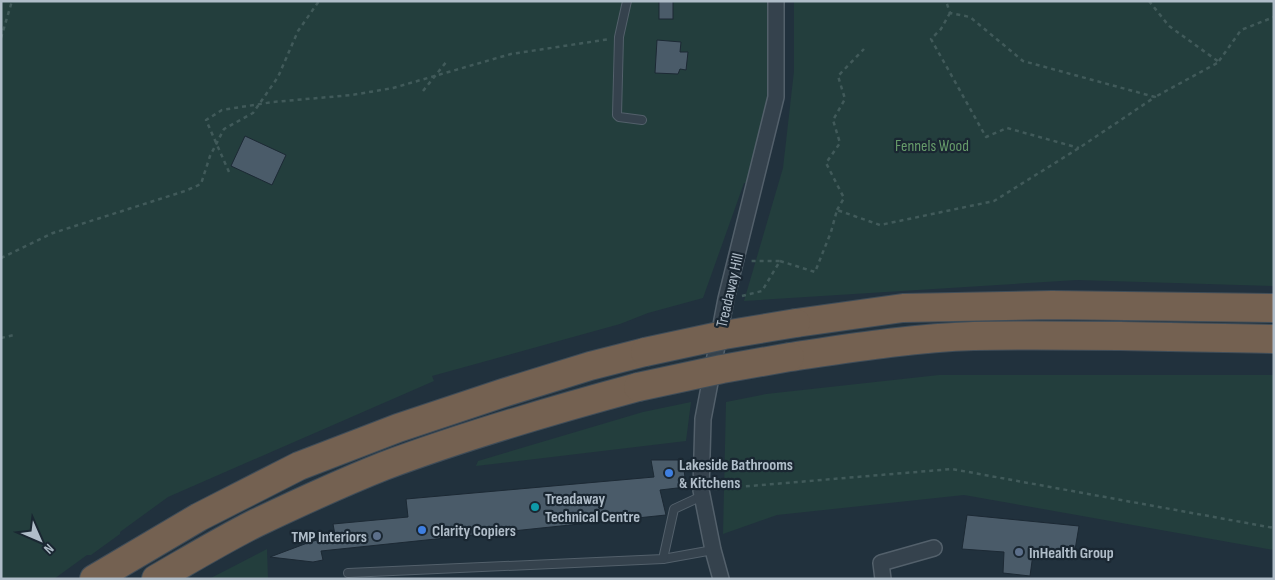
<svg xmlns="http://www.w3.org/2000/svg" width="1275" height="580" viewBox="0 0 1275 580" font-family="'Sofia Sans Condensed',sans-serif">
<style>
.green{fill:#233e3d}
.building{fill:#4a5b69;stroke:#1c2934}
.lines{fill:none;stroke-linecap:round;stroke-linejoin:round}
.lane-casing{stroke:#53606b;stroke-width:10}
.street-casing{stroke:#53606b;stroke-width:18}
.highway-casing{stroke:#404d58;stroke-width:30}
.path{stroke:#415a5a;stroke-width:2.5;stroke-dasharray:4 4;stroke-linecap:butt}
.lane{stroke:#35424d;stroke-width:8}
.street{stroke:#35424d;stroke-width:15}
.highway{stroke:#746151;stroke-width:28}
.highway-bridge-casing{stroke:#404d58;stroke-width:30;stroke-linecap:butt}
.highway-bridge{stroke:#746151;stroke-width:28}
.shop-dot{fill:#3f7fe0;stroke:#1a2732;stroke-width:2}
.culture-dot{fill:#0f9aa8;stroke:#1a2732;stroke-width:2}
.service-dot{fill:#5c6f8a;stroke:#1a2732;stroke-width:2}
.labels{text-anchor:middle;stroke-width:4.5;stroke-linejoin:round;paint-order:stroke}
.park-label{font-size:16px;fill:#669b6a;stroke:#1a2732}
.street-label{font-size:16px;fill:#b0bdc9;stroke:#1a2732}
.poi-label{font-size:16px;font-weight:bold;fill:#b0bdc9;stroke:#1a2732;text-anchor:start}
</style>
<rect width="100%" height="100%" fill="#21313d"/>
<g class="green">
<polygon points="1,1 779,1 774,84 751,184 744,183 703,298 648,313 620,324 432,376 434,381 168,497 120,532 120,534 91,555 87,555 54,579 1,579"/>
<polygon points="794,1 1274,1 1274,286 1077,280 744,301 783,168 794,71"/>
<polygon points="939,375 1274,375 1274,550 964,495 777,515 723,534 726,402 766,394"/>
<polygon points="691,402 686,441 476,466 478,461 643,412"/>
<polygon points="267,549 268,579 209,579"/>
</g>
<g class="building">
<rect x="659" y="1" width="14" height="18"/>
<polygon points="657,40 681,42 680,52 688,52 686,70 680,69 678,74 655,73"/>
<polygon points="245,136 286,155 272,185 231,166"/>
<polygon points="651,460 683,460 686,487 660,490 666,515 321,551 323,560 313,562 270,557 310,542 335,535 333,524 408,517 406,499 654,477"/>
<polygon points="967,515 1079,526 1074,556 1033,554 1030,576 1003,573 1004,552 962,549"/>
</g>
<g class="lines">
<defs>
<g id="lane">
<polyline points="627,1 619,37 617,115 619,117 642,120"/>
<polyline points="663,559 713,550"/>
<polyline points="348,573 663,559 674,509 702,496"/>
</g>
<g id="street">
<polyline points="721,579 713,550 701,490 703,419 726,299 776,97 776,1"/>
<polyline points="883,579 881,563 934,548"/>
</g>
<g id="highway">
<polyline points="796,323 903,308 1052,305 1274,308"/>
<path d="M790,357C851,348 913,338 974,336C1074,334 1174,337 1274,339"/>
<polyline points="94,579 199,517 299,466 398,428 503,393 590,366 645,352"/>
<path d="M156,579C189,560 222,540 256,523C298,503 341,483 384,466C467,435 553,410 638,387"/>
</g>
</defs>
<use href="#lane" class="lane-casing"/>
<use href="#street" class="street-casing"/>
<use href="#highway" class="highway-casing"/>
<g class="path">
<polyline points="1149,1 1169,26 1219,62 1155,97"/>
<polyline points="950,13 941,29 931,39 986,137 1007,128 1079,148"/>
<polyline points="1,38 12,1"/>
<polyline points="1219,61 1241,30 1274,17"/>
<polyline points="423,91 447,61"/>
<polyline points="229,172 206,120 222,110 273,102 352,95 393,88 511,54 610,39"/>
<polyline points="837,210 844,198 826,163 840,143 833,120 845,99 838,76 864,49"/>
<polyline points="1,258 53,233 185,191 201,184 210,156 224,129 253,113 278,77 298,31 319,1"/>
<polyline points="780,261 815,272 831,232 837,210 880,225 994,201 1079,148 1155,97 1023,61 970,17 950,13 946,1"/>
<polyline points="742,296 762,291 780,261 749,261"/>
<polyline points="1,338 14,335"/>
<polyline points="714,489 952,469 1274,528"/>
</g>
<use href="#lane" class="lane"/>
<use href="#street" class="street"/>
<use href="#highway" class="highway"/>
<defs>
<g id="highway-bridge">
<polyline points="645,352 724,335 796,323"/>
<polyline points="638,387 722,369 790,357"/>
</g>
</defs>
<use href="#highway-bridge" class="highway-bridge-casing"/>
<use href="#highway-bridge" class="highway-bridge"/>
</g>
<g class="shop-dot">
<circle cx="669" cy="473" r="5"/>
<circle cx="422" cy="530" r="5"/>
</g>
<circle class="culture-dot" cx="535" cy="507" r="5"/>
<g class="service-dot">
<circle cx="377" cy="536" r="5"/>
<circle cx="1019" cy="552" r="5"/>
</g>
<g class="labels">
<g class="park-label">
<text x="932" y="151">Fennels Wood</text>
</g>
<g class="street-label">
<text transform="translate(729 290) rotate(-77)" y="6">Treadaway Hill</text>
</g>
<g class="poi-label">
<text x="679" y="470">Lakeside Bathrooms<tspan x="679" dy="18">&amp; Kitchens</tspan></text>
<text x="545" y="504">Treadaway<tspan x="545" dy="18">Technical Centre</tspan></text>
<text x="432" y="536">Clarity Copiers</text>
<text x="367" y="542" text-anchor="end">TMP Interiors</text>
<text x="1029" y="558">InHealth Group</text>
</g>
</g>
<rect width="1275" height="580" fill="none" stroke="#b0bdc9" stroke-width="5"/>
<g transform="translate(40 540) rotate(135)" stroke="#1a2732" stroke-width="4" paint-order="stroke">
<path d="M0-4L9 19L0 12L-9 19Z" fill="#b0bdc9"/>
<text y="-8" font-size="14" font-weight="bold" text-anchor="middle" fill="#b0bdc9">N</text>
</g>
</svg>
